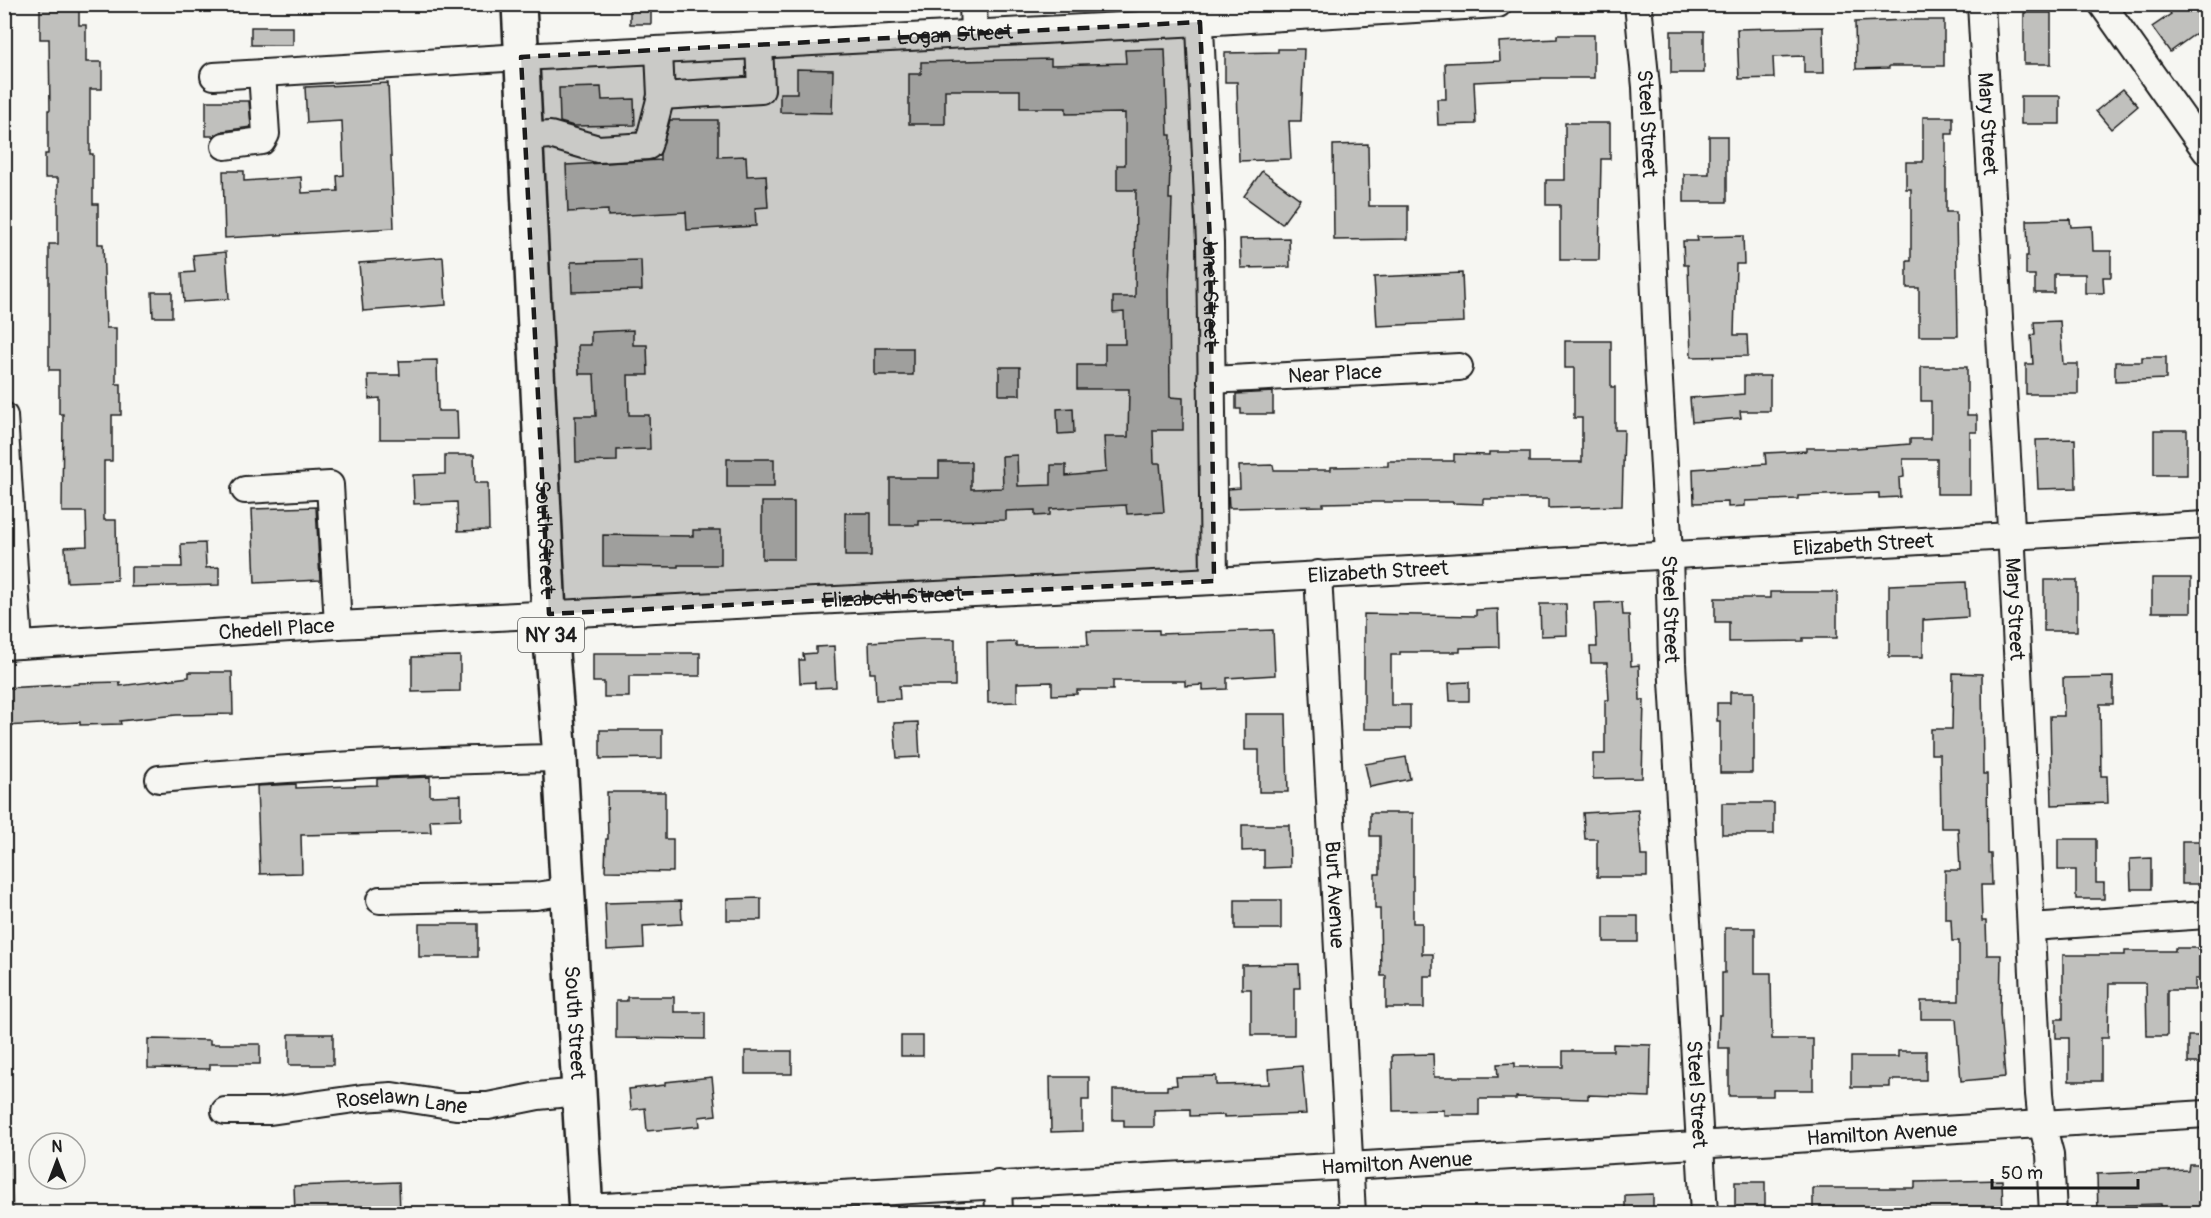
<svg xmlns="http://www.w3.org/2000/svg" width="2211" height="1218" viewBox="0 0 2211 1218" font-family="Pangolin,sans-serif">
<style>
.green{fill:#d6d6d2;stroke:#797977;stroke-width:1.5}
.building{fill:#c0c0bd;stroke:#1c1c1c;stroke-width:1.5}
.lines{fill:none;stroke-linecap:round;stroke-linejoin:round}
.minor-casing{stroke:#1c1c1c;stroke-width:30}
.major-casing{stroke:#1c1c1c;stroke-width:38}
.minor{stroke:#f6f6f2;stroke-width:26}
.major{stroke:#f6f6f2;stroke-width:33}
.marked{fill:#1c1c1c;fill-opacity:0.2;stroke:#1c1c1c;stroke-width:4.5;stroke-dasharray:12 8;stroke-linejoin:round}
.labels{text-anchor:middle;stroke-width:4.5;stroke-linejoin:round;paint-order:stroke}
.shield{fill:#f6f6f2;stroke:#5d5d5c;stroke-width:1.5}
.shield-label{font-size:20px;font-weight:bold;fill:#1c1c1c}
.street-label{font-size:21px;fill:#1c1c1c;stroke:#f6f6f2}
</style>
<rect width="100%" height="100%" fill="#f6f6f2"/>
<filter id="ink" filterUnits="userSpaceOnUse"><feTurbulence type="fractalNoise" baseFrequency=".0167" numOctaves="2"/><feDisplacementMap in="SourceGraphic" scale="12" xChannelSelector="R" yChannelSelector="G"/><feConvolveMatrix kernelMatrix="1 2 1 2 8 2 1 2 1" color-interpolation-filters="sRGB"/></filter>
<g filter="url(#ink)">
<polygon class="green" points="4,1007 6,1007 13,1214 4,1213"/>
<g class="building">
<polygon points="40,4 79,4 79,25 86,25 86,62 102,62 102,89 90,89 90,154 93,154 93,204 98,204 98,244 103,244 106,328 116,328 116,384 121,384 121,415 112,415 112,461 104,461 104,520 116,520 117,580 67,582 65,547 87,546 86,512 62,512 63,414 59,414 59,370 49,370 49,244 58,244 58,178 45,178 45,154 48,154 48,110 50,110 49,39 40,39"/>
<rect x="630" y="4" width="21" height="20"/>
<polygon points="2164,4 2191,4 2206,26 2170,52 2152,27 2171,14"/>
<rect x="2024" y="13" width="27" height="51"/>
<polygon points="1910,20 1944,20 1944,66 1889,66 1889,68 1856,69 1855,22"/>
<rect x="251" y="27" width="42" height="18"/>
<polygon points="1823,27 1824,73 1804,73 1804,56 1773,57 1774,78 1739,79 1737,29"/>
<rect x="1671" y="31" width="33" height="42"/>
<polygon points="1557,35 1594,35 1594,78 1541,78 1541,79 1474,82 1476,124 1438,125 1437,99 1446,99 1445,63 1500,61 1499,42 1557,39"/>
<polygon points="1165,49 1168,135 1171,135 1169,199 1172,199 1169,287 1170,397 1183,398 1183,430 1153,430 1154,463 1160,463 1164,512 1127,514 1126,505 1050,509 1050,515 1035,516 1035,510 1006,511 1006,520 919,521 919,525 890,525 890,478 939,478 939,462 971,462 971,489 1003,488 1002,456 1017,455 1018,486 1051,485 1051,465 1066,465 1066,476 1106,472 1104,437 1128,437 1129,389 1077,389 1077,365 1105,365 1105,344 1125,344 1124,312 1113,313 1113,297 1135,297 1136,190 1117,190 1117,165 1125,165 1125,113 1066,114 1066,108 1020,108 1020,90 945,90 945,124 909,124 909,74 921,74 921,62 1051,59 1051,65 1126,63 1125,50"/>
<polygon points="1278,49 1304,49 1301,121 1289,121 1291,159 1239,161 1237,82 1225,82 1225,53 1278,52"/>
<polygon points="797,69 833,70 832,113 780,112 780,93 797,93"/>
<polygon points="388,83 394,228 225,238 223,171 244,171 244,181 301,177 302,193 338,191 337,176 344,175 342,121 307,123 305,87"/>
<polygon points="601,87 602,100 634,99 635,125 574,126 560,122 559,88"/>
<polygon points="2123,89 2138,106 2111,129 2096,111"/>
<rect x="2021" y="96" width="39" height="28"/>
<polygon points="206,101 249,101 251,127 223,131 214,136 206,136"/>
<polygon points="1923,117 1953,117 1953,134 1946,134 1946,212 1956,212 1958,336 1919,336 1919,288 1907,288 1907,261 1911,261 1911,189 1906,189 1906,162 1923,162"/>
<polygon points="670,120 718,120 718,157 746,156 747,176 766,175 768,207 755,208 756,226 687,230 686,212 608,216 608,210 568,212 566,165 660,160 660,154"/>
<polygon points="1565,123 1610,123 1610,159 1601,159 1599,260 1560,260 1560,205 1546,205 1546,180 1565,180"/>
<polygon points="1709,136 1727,136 1727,202 1684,202 1684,174 1709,174"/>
<polygon points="1368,144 1369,206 1408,206 1408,239 1334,240 1333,145"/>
<polygon points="1262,171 1300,199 1282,224 1244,196"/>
<polygon points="2070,219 2071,227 2092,226 2093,251 2111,251 2111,277 2103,277 2104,293 2085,293 2085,274 2054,274 2054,293 2035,293 2035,275 2026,275 2026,256 2028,256 2027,220"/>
<polygon points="1743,236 1744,264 1736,264 1734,335 1747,335 1748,356 1691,357 1688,265 1684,265 1683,241 1698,241 1697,237"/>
<polygon points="1289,238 1290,267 1241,268 1240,239"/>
<polygon points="226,252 229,299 184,302 182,273 195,272 193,255"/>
<polygon points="443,257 446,305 363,311 359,263"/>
<polygon points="641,260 642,290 572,292 571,262"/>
<polygon points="1462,273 1464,322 1377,326 1374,277"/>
<polygon points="152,292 172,292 172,317 153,317"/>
<polygon points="2060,321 2063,364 2078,364 2078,394 2026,394 2026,364 2033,364 2031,335 2035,334 2034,322"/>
<polygon points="633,330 633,345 647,345 648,375 628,375 629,415 649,415 650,449 617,450 617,461 576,462 575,416 596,416 594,374 579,374 578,345 591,345 591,332"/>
<polygon points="1565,341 1611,341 1611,387 1615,387 1615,430 1624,430 1622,506 1548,508 1548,499 1483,499 1483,504 1453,503 1453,502 1371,502 1323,503 1323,506 1229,508 1228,489 1240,488 1239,466 1273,465 1274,470 1331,470 1331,467 1388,466 1388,461 1454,461 1454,454 1489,455 1489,452 1529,452 1529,462 1582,462 1582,418 1574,418 1574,368 1565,368"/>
<rect x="875" y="348" width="38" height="27"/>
<polygon points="2142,357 2166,357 2166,379 2115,381 2115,362 2142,362"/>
<polygon points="437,360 438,411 457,411 458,439 380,439 380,398 369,399 368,375 400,375 399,361"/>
<rect x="999" y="367" width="21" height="28"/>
<polygon points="1921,367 1967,367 1967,415 1977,415 1977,432 1970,432 1970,494 1937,494 1937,459 1903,459 1904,477 1899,478 1900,497 1879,498 1879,493 1798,496 1798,499 1745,501 1745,506 1728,507 1728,502 1694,503 1693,469 1766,464 1765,453 1806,451 1806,448 1856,448 1910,444 1910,439 1931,439 1931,401 1921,401"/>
<polygon points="1744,376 1770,376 1770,411 1740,411 1741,418 1692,422 1690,398 1744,394"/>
<polygon points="1273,392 1273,414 1241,414 1241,409 1236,409 1236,394"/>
<polygon points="1073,408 1074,433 1058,434 1057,409"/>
<rect x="2154" y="430" width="33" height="45"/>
<polygon points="2075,439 2076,488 2038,489 2036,440"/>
<polygon points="445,455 474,455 475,483 488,483 489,530 458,531 457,502 414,504 413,475 445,474"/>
<rect x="727" y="459" width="47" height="28"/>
<rect x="762" y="502" width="32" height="57"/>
<polygon points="316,507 320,580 255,583 252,509"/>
<rect x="845" y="513" width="26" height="43"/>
<polygon points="693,530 721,530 721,565 678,565 678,567 603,566 603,535 693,536"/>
<polygon points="205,543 206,568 219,567 219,585 131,587 131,567 182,567 181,544"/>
<rect x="2152" y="578" width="39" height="34"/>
<rect x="2044" y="580" width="33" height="51"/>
<polygon points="1966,582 1968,617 1923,620 1923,657 1889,657 1889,585"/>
<polygon points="1770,592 1837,592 1837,638 1803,638 1803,641 1729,642 1729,622 1715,622 1715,598 1770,598"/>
<polygon points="1622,602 1623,615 1629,615 1631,666 1639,665 1640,700 1644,700 1642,778 1593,779 1593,754 1605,754 1605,700 1609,700 1607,663 1591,663 1590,647 1597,647 1595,603"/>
<polygon points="1540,604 1566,604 1567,635 1541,636"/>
<polygon points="1498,609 1499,647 1460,648 1460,652 1400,652 1400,655 1391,655 1391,705 1410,705 1410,729 1364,729 1364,614 1476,616 1476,610"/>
<polygon points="1159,630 1159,634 1273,630 1275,675 1227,678 1227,689 1203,690 1203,685 1185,686 1185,681 1113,681 1113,690 1077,690 1077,694 1052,695 1052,682 1017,683 1017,702 988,703 987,643 1016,642 1016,646 1088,645 1087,631"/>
<polygon points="923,639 955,639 955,686 899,686 900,699 876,700 875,673 870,673 869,642"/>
<polygon points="834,646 836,687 815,688 815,682 800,683 799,660 804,660 803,654 816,653 816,647"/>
<polygon points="593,653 700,653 700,676 629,676 629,697 604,697 604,682 593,682"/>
<polygon points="460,656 460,691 412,692 412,657"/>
<polygon points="189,672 232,672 233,714 176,715 120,721 121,724 80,725 80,722 4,726 4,688 79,684 79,683 120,682 120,686 189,677"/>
<polygon points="1953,673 1982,674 1983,774 1987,774 1988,854 1991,854 1992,885 1981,885 1982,921 1986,921 1987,955 2001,955 2000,1013 2005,1077 1961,1081 1956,1019 1921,1019 1921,1001 1959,1001 1959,941 1952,941 1951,919 1945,919 1945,870 1960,870 1958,828 1941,828 1940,754 1931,754 1931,729 1952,729"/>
<polygon points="2113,677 2113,704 2100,704 2101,776 2107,776 2108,803 2052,805 2050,716 2064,716 2063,678"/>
<polygon points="1469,682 1469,701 1450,701 1449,683"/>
<polygon points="1730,692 1754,692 1754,760 1752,760 1752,773 1720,773 1720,721 1717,721 1717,703 1730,703"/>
<polygon points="1245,714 1286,714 1288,792 1259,792 1259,750 1245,750"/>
<polygon points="918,722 920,757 897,758 894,723"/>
<polygon points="600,730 662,730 662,758 600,759"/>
<polygon points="1406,757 1410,779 1370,787 1365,764"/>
<polygon points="430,777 430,796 461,795 461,819 430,820 431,832 301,835 302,873 260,874 257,786 296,784 296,788 377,785 377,779"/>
<polygon points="607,792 665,792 665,839 673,839 673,872 605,871 606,839 608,839"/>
<rect x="1722" y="803" width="52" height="31"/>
<polygon points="1638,810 1641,856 1647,856 1647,877 1597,877 1597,839 1585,839 1583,813"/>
<polygon points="1370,813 1413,813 1413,923 1422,923 1422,954 1433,954 1433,976 1424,976 1424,1008 1386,1008 1386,976 1381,976 1380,909 1375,909 1375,874 1380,874 1380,836 1370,836"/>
<polygon points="1242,825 1289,825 1290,867 1264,868 1264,850 1242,851"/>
<polygon points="2058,839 2096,839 2096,883 2104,883 2104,899 2076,899 2076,870 2058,870"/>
<rect x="2182" y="841" width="24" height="43"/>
<polygon points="2151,858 2151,889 2131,889 2130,859"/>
<polygon points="761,898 761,920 727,920 727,899"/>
<rect x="1235" y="900" width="46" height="29"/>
<polygon points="681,901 682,924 643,926 644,948 607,950 605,903"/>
<rect x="1604" y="916" width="34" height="26"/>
<rect x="419" y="924" width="59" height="33"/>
<polygon points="1725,928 1755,928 1755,973 1771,973 1772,1039 1813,1039 1813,1090 1773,1090 1773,1096 1729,1096 1729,1048 1718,1048 1719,1015 1722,1015 1722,973 1725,973"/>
<polygon points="2175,948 2206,948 2206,979 2195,979 2195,990 2167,990 2167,1036 2147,1036 2146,983 2109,983 2108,1038 2101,1038 2101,1081 2069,1081 2069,1038 2056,1038 2056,1019 2063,1019 2063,955 2125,955 2125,951 2175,951"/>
<polygon points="1299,964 1300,988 1294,988 1294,1035 1251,1035 1251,989 1242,989 1242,965"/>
<polygon points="627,997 674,997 674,1012 705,1012 705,1039 616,1038 616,1001 627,1001"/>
<rect x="289" y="1034" width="44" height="31"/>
<rect x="901" y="1036" width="22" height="20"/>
<rect x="2188" y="1036" width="18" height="27"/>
<polygon points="148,1039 210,1040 210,1044 260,1044 260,1064 210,1064 210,1069 148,1068"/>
<polygon points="1613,1044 1651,1045 1650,1097 1588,1095 1588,1099 1516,1097 1516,1099 1479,1099 1479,1115 1444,1115 1444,1110 1393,1111 1392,1055 1433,1054 1434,1077 1498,1077 1497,1064 1515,1063 1515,1067 1563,1067 1563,1051 1613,1051"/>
<rect x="745" y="1051" width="47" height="23"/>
<polygon points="1898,1051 1926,1051 1926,1080 1890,1080 1890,1087 1851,1087 1851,1057 1898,1057"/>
<polygon points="1302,1066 1306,1114 1224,1117 1224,1115 1190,1116 1190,1109 1154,1110 1154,1127 1124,1127 1124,1120 1113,1120 1113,1090 1167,1090 1167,1086 1177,1085 1176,1077 1216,1076 1216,1085 1269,1084 1268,1069"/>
<polygon points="712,1077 716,1115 699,1117 700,1126 647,1131 645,1108 631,1110 629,1089 665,1085 665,1082"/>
<polygon points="1050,1077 1089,1077 1089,1100 1082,1100 1082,1131 1051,1132"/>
<polygon points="2189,1164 2206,1164 2206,1213 2162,1214 2161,1204 2126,1205 2126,1214 2098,1214 2097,1174 2188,1170"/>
<polygon points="2002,1180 2003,1214 1813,1214 1813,1188 1915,1188 1915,1182"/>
<polygon points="399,1182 400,1214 295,1214 294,1186"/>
<rect x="1735" y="1182" width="30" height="32"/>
<polygon points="1653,1194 1653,1214 1625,1214 1625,1195"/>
</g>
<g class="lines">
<defs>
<g id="minor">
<polyline points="973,4 974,33"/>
<path id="s1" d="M1638,4L1646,87L1658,364L1669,554L1672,663L1704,1214"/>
<path id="s2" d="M1981,4L2010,509L2039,1094L2042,1124L2050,1154L2053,1214"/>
<polyline points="2102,4 2206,151"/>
<path id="s3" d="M1199,6L1210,243L1214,581"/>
<polyline points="659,51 661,96 761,90 759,45"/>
<path id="s4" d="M214,76L521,57L1200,22L1498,4"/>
<polyline points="526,137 550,135 598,149 648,146 661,96"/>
<polyline points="225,146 262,141 266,134 262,73"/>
<path id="s5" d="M1211,380L1459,367"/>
<polyline points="4,416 19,645"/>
<polyline points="245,490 330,485 338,625"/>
<path id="s6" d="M1318,574L1352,1214"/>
<path id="s7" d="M4,646L338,625L1214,581L2206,525"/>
<path d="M159,779C293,767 426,760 560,758"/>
<polyline points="380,900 536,896 568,891"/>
<polyline points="2031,927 2206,915"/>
<path id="s8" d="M225,1111H270L362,1098L392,1096L456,1106H488L538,1096L579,1092"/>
<polyline points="998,1184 999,1214"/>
<path id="s9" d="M586,1208L1349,1166L2206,1114"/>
</g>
<g id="major">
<path id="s10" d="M519,4L549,614L560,758L586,1214"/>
</g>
</defs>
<use href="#minor" class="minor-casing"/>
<use href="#major" class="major-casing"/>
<use href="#minor" class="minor"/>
<use href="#major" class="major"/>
</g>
</g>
<path class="marked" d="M1200,22L1210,243L1214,581L549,614L521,57Z"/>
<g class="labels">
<rect class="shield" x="518" y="618" width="66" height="34" rx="4.5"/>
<g class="shield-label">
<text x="551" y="642">NY 34</text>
</g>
<g class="street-label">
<text dy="7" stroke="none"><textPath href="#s4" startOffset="742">Logan Street</textPath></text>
<text dy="7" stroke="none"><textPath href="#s1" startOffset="120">Steel Street</textPath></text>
<text dy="7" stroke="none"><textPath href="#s2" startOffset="120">Mary Street</textPath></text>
<text dy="7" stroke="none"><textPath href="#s3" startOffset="286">Janet Street</textPath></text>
<text dy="7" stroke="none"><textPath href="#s5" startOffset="124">Near Place</textPath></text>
<text dy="7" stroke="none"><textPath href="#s10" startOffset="534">South Street</textPath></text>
<text dy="7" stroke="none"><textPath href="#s7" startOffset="1862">Elizabeth Street</textPath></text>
<text dy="7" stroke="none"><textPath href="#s7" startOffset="1376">Elizabeth Street</textPath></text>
<text dy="7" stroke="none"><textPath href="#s7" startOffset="890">Elizabeth Street</textPath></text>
<text dy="7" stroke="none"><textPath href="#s1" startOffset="606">Steel Street</textPath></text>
<text dy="7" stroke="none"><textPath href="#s2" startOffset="606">Mary Street</textPath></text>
<text dy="7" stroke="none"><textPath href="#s7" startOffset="273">Chedell Place</textPath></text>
<text dy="7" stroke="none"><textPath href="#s6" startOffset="321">Burt Avenue</textPath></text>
<text dy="7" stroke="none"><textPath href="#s10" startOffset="1020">South Street</textPath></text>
<text dy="7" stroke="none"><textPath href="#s1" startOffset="1092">Steel Street</textPath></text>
<text dy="7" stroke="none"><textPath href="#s8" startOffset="178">Roselawn Lane</textPath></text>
<text dy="7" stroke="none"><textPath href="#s9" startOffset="1298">Hamilton Avenue</textPath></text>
<text dy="7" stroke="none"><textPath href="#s9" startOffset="812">Hamilton Avenue</textPath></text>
</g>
</g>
<rect width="2211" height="1218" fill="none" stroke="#f6f6f2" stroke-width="24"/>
<rect x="12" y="12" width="2187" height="1194" fill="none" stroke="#1c1c1c" stroke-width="2" filter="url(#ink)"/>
<g transform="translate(57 1161)"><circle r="28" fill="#f6f6f2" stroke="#9f9f9c" stroke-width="1.5"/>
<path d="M0-4.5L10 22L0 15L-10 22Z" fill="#1c1c1c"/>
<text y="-9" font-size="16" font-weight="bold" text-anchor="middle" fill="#1c1c1c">N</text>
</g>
<path d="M1992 1179v9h146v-9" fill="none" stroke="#1c1c1c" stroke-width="3"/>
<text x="2001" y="1179" font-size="18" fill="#1c1c1c" stroke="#f6f6f2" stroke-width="4.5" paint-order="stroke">50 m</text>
</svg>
